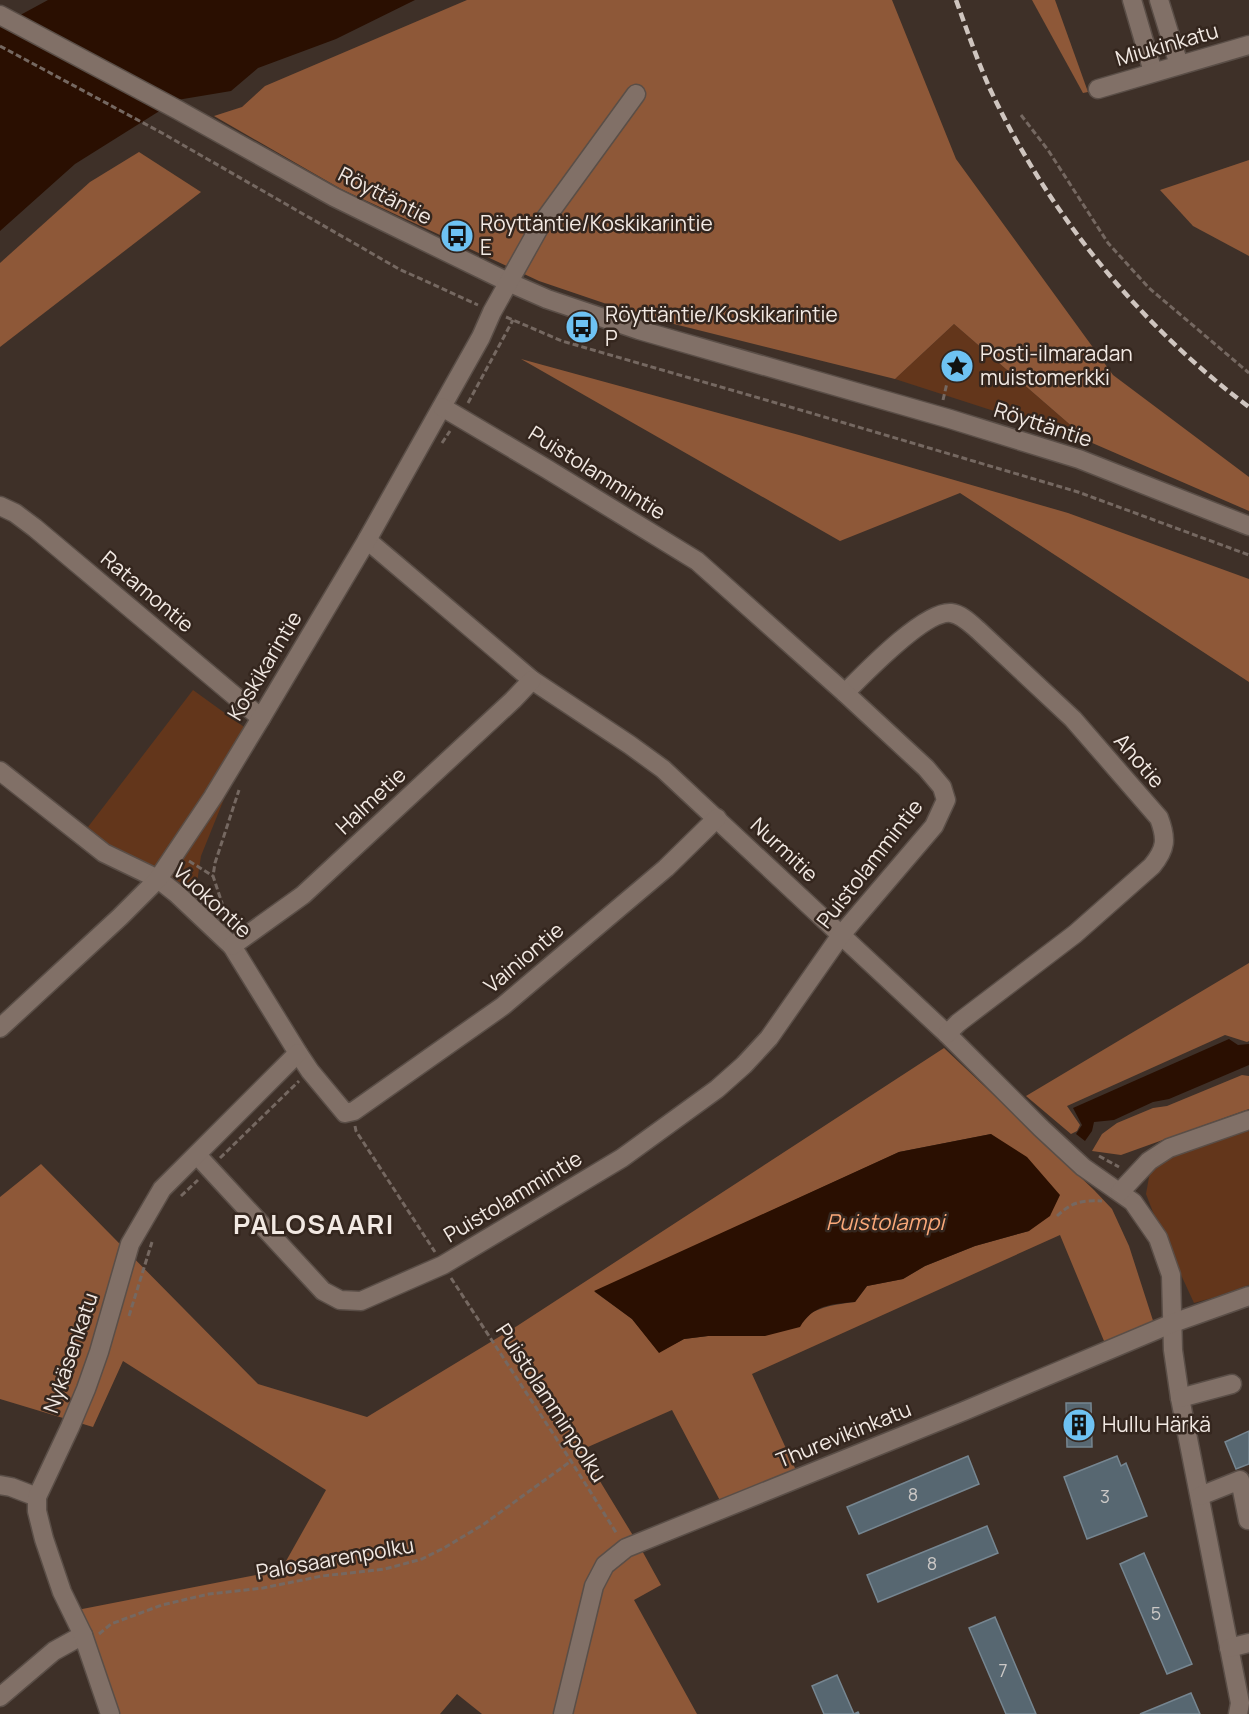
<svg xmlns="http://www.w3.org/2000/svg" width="1249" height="1714" viewBox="0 0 1249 1714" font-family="Manrope,sans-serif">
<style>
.green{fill:#63361b}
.forest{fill:#8e5838;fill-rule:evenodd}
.water{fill:#2a0f01}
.building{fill:#576771;stroke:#768691;stroke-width:1.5}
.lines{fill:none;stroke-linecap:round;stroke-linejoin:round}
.minor-casing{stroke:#5a4e47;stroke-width:21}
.path{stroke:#756861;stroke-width:3;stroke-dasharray:6 3;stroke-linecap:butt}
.minor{stroke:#817067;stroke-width:18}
.rail{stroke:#cfc5bf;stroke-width:4.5;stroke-dasharray:9 4.5;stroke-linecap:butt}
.labels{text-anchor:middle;stroke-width:5;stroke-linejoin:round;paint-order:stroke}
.number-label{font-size:18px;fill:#cbc8c6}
.street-label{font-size:21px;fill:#f2e9e3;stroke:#34261e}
.poi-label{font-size:21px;fill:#f2e9e3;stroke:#34261e;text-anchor:start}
.water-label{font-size:22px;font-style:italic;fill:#faa879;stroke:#34261e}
.district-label{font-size:27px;font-weight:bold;letter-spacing:1.5px;fill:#f2e9e3;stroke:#34261e}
</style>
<rect width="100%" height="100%" fill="#3e3028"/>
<g class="green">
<polygon points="954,324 1090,442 895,379"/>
<polygon points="193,690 251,732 201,856 196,889 125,859 88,827"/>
<polygon points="1249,1129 1249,1285 1212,1298 1194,1303 1158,1225 1146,1194 1149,1177 1155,1165 1169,1158"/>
</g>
<g class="forest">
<polygon points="467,0 892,0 956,159 1113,375 1249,477 1249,511 1090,442 954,324 895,379 642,316 539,281 341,189 214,116 242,107 265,86"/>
<polygon points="1032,0 1055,0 1088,92 1083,93"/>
<polygon points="139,152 201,192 0,347 0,263 90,182"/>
<polygon points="1249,160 1249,256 1193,226 1160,190"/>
<polygon points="521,359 799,435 1068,513 1249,579 1249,682 960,493 840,541"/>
<polygon points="1249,963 1249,1041 1247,1042 1225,1035 1067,1106 1080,1125 1077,1131 1071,1134 1026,1096"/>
<path d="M944,1048L1094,1190L1112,1209L1129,1246L1157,1333L1109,1353L1060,1235L752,1374L800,1479L725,1510L672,1410L581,1450L640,1547L661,1585L634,1600L697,1714H482L457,1694L440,1714H112L72,1611L281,1570L326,1490L123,1361L93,1427L0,1399V1197L41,1164L258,1384L367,1417L517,1326ZM991,1134L1029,1231L975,1246L925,1266L903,1279L867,1286L855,1302C838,1304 821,1306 806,1316L708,1336L684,1339L659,1352L632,1319L595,1292L899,1152Z"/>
<polygon points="1242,1075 1249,1076 1249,1109 1121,1155 1092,1151 1102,1134 1117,1123 1153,1108 1167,1106"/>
</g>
<g class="water">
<polygon points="48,0 415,0 336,39 258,68 231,91 177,100 75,164 0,231 0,26"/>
<polygon points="1229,1039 1238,1045 1249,1044 1249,1065 1169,1099 1153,1102 1114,1120 1094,1122 1092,1131 1085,1141 1076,1134 1082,1125 1073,1108"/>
<path d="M991,1134L1027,1157L1060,1195L1050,1216L1029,1231L975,1246L925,1266L903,1279L867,1286L855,1302C831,1304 813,1305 800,1327L765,1336H708L684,1339L659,1353L632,1319L594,1291L899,1152Z"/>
</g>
<g class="building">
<polygon points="1066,1403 1091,1403 1092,1447 1067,1447"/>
<polygon points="1249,1431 1249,1464 1236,1469 1225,1442"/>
<polygon points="968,1456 979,1484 859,1534 847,1507"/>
<polygon points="1117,1456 1121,1466 1126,1463 1147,1516 1087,1539 1064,1477"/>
<polygon points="987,1526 998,1553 878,1602 867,1575"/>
<polygon points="1144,1553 1192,1664 1167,1674 1120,1564"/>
<polygon points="995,1617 1036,1714 1006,1714 969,1628"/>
<polygon points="837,1675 854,1714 858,1712 859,1714 824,1714 812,1686"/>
<polygon points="1191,1693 1200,1714 1140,1714"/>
</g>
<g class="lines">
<defs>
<g id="minor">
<polyline points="1132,0 1153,72"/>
<polyline points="1159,0 1179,65"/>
<polyline points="0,15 178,110 334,197 508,282 547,299 639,330 950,419 1079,459 1249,526"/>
<polyline points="1098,89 1249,45"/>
<polyline points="0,506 15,513 35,528 261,718"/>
<polyline points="367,540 532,680 630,745 663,769 947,1034 1041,1128 1083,1167 1133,1202 1158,1238 1171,1275 1173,1350 1180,1398 1240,1703 1238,1714"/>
<path d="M845,693C864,674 925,610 951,613C961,614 970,623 978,630L1073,719L1159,818C1167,839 1166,849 1152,866L1075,934L958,1023L947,1034"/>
<polyline points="0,771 104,853 158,879 177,894 232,946 298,1053 310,1071 345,1113 354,1111 503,1006 666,868 717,818"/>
<polyline points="232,946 303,895 513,700 532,680"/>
<polyline points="0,1028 120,917 158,879 213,797 261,718 367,540 481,337 492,312 540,226 636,94"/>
<polyline points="197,1155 323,1291 340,1300 361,1301 443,1265 622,1158 717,1089 744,1065 769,1038 841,935 934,826 946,800 942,787 926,768 845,693 697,561 547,469 442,407"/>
<polyline points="1120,1192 1149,1161 1169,1148 1249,1120"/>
<polyline points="1180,1398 1232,1384"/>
<polyline points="0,1485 11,1487 37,1497"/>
<polyline points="1200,1496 1240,1480 1248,1520"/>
<polyline points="1229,1648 1249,1643"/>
<polyline points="0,1697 54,1651 83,1635"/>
<polyline points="110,1714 83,1635 62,1592 44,1539 37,1511 37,1497 70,1427 86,1389 99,1352 130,1244 162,1189 298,1053"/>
<polyline points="563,1714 594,1586 605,1565 626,1548 964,1411 1173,1323 1249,1296"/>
</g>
</defs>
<use href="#minor" class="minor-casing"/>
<g class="path">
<polyline points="0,46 162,133 399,269 478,305"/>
<polyline points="1021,115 1048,150 1108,243 1149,288 1249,373"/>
<polyline points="506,317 562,341 804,411 1078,492 1249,555"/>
<polyline points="576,345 581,329"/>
<polyline points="943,400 947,383"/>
<polyline points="468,403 513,320"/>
<polyline points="442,443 450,431"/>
<polyline points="189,861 213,876"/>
<polyline points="226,915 213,876 215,863 239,790"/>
<polyline points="355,1126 356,1131 435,1252"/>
<polyline points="1099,1156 1119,1167"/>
<polyline points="220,1158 299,1081"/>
<polyline points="181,1196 198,1180"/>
<path d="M1057,1216C1072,1202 1081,1200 1102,1201"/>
<polyline points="451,1278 571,1461 617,1534"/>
<polyline points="129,1316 152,1242"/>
<polyline points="99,1634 111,1624 162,1605 209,1594 263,1588 322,1576 385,1569 422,1559 444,1548 484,1524 571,1461"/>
</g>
<use href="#minor" class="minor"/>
<path class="rail" d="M956,0C967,30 977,60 990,89C1048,213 1139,325 1249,407"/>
</g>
<defs>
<symbol id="bus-disc" viewBox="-11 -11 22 22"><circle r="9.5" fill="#6ec2f3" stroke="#34261e"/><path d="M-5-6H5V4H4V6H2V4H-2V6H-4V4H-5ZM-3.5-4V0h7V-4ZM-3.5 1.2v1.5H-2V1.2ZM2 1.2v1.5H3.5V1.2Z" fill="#111"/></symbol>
<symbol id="sight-disc" viewBox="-11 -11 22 22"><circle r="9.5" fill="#6ec2f3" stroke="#34261e"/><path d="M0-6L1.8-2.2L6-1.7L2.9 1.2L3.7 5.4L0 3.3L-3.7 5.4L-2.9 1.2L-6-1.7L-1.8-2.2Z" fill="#111"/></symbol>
<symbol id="building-disc" viewBox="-11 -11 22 22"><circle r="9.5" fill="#6ec2f3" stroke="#34261e"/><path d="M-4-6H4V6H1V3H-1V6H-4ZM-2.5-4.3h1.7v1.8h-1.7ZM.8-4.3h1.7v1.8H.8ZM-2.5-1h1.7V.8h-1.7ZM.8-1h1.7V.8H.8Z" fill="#111"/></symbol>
</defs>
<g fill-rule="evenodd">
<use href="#bus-disc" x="438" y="217" width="38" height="38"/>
<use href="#bus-disc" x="563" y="308" width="38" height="38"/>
<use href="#sight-disc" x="938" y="347" width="38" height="38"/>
<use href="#building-disc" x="1060" y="1406" width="38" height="38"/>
</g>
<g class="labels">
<g class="number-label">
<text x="913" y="1501">8</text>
<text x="1105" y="1503">3</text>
<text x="932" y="1570">8</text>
<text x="1156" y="1620">5</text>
<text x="1003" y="1677">7</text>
</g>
<g class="street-label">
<text transform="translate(1167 45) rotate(-16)" y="7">Miukinkatu</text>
<text transform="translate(385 196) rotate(27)" y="7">Röyttäntie</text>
<text transform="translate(1043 425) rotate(18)" y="7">Röyttäntie</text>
<text transform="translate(597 473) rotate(32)" y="7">Puistolammintie</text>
<text transform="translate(147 592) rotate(40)" y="7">Ratamontie</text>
<text transform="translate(265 666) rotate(-59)" y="7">Koskikarintie</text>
<text transform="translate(1139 761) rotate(49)" y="7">Ahotie</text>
<text transform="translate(371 801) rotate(-43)" y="7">Halmetie</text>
<text transform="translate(784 850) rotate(43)" y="7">Nurmitie</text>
<text transform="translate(870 864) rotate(-52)" y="7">Puistolammintie</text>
<text transform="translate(212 901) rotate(43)" y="7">Vuokontie</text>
<text transform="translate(524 958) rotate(-40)" y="7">Vainiontie</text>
<text transform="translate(513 1197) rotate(-31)" y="7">Puistolammintie</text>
<text transform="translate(71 1353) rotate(-71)" y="7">Nykäsenkatu</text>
<text transform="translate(551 1403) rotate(57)" y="7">Puistolamminpolku</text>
<text transform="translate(844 1435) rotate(-22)" y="7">Thurevikinkatu</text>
<text transform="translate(335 1559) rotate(-10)" y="7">Palosaarenpolku</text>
</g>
<g class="poi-label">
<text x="480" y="231">Röyttäntie/Koskikarintie<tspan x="480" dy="24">E</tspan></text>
<text x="605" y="322">Röyttäntie/Koskikarintie<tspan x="605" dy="24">P</tspan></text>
<text x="980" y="361">Posti-ilmaradan<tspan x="980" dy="24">muistomerkki</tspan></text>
<text x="1102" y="1432">Hullu Härkä</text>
</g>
<g class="water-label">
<text x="885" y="1230">Puistolampi</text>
</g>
<g class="district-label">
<text x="314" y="1234">PALOSAARI</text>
</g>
</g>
</svg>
